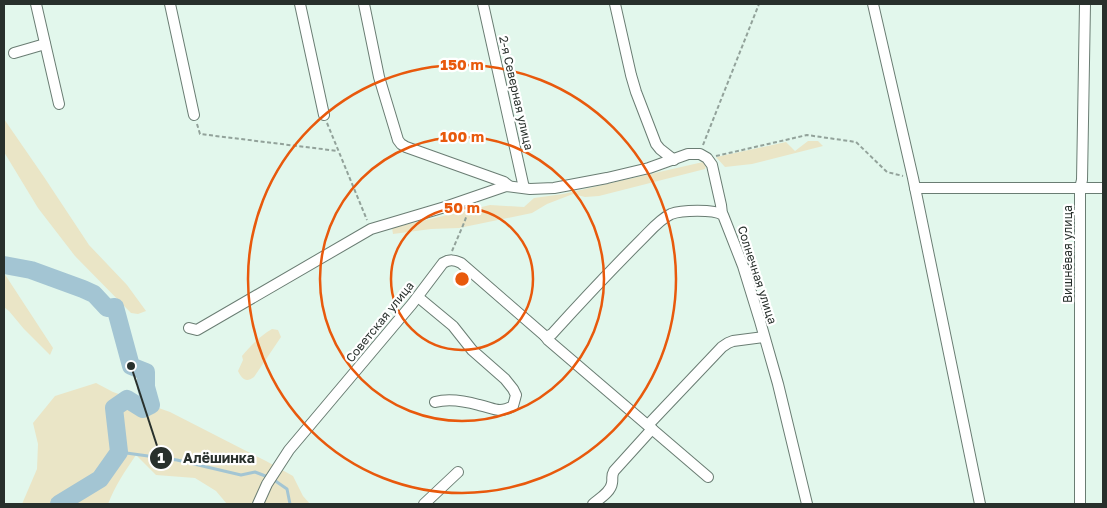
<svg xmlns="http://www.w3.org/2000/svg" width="1107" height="508" viewBox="0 0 1107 508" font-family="'Golos Text',sans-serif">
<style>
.green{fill:#eae5c6}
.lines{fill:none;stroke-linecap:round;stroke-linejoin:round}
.stream{stroke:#a3c5d3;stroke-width:3}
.river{stroke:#a3c5d3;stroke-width:18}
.minor-casing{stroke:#6a7d73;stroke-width:12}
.path{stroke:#92a29a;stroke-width:2;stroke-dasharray:4 2.5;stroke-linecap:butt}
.minor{stroke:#fff;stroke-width:10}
.ring{fill:none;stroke:#e8590c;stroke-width:2.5}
.labels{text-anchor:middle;stroke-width:4.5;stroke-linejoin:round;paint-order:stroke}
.street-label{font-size:12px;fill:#28302c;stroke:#fff}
.centre{fill:#e8590c;stroke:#fff;stroke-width:2.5}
.ring-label{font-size:15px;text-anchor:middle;font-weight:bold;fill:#e8590c;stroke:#fff;stroke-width:4.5;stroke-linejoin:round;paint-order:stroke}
.leader{fill:none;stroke:#28302c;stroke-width:2}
.callout-dot{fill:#28302c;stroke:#fff;stroke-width:2}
.mark-label{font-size:15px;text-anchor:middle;font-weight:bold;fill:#fff}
.callout-label{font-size:14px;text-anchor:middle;font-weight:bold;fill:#28302c;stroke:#fff;stroke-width:4.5;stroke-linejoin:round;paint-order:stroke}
</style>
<rect width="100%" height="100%" fill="#e2f7ec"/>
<g class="green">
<polygon points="4,119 44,177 89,245 127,285 146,311 138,314 131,313 75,256 38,208 4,152"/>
<polygon points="808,141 818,141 823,146 752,164 725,167 716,157 786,142 795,151"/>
<polygon points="703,162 706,166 705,169 599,196 585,197 573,194 547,204 532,213 459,228 431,229 393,234 392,228 490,205 524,207 534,198 563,194"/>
<polygon points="4,273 53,348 50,355 24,329 9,311 4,307"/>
<path d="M272,329L278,330L281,337L254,377C246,383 242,379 238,371L243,360L242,356C251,345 260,336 272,329Z"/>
<path d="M96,383L113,392L170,412L266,461L293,476L303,496L310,504H227L216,491L195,478L156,475L136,455C125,471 115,486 108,504H22L37,469L38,444L33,423L55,396Z"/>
</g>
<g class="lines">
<g class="stream">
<polyline points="119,452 177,460 241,475 255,472 268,477"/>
<polyline points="274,480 287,489 290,504"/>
</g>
<polyline class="river" points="4,265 31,270 83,289 94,294 107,308 115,307 131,366 146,372 146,387 151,405 143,409 127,399 114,408 119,452 100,479 59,504"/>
<defs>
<g id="minor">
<polyline points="36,4 59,104"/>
<polyline points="170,4 194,115"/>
<polyline points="300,4 324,115"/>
<polyline points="364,4 379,77 398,140 401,144 406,147 504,182 509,186"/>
<polyline points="483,4 524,188"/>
<polyline points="615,4 631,75 636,92 656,144 660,149 674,160"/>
<polyline points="873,4 913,178 980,504"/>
<polyline points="14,53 45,44"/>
<polyline points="915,188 1103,188"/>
<path d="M418,297L453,326L472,350L505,379L513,389L516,395L513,406C498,414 494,408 479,405C465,401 449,398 435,402"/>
<polyline points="189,328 197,330 371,229 445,207 506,186 530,189 554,188 607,178 649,168 688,154 700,154 707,158 712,165 721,205 722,214"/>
<polyline points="545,336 548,340 708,477"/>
<polyline points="648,425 722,347 728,343 733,341 764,337"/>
<path d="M258,504L267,484L289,450L412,304L443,263C450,259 454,260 461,263L545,336H548L552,334C581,302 611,270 642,239C650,231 660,219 671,214C681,210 714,209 723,215L743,266L760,321L778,384L807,504"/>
<polyline points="424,504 458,472"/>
<path d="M593,504C599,499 611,492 612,483C613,478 611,476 614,471L652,429"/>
<polyline points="1080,504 1080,188 1082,180 1085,4"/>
</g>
</defs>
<use href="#minor" class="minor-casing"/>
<g class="path">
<polyline points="327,123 367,220"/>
<polyline points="197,124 200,134 338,151"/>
<polyline points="703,145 759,4"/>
<polyline points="716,156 807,135 856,142 887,172 903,176"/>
<polyline points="452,251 464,223 469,209"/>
</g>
<use href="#minor" class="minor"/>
</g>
<g class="ring">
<circle cx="462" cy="279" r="71"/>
<circle cx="462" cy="279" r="142"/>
<circle cx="462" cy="279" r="214"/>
</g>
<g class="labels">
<g class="street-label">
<text transform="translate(516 93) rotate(77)" y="4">2-я Северная улица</text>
<text transform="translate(1068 254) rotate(-90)" y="4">Вишнёвая улица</text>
<text transform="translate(757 275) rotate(72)" y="4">Солнечная улица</text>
<text transform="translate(380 322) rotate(-51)" y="4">Советская улица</text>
</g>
</g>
<circle cx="462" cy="279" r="8" class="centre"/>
<g class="ring-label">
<text x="462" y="70">150 m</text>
<text x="462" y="142">100 m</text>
<text x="462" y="213">50 m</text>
</g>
<path class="leader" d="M131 366L161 458"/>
<g class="callout-dot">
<circle cx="131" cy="366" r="5"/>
<circle cx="161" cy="458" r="12"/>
</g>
<g class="mark-label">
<text x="161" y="463">1</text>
</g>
<g class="callout-label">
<text x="219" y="463">Алёшинка</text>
</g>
<rect width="1107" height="508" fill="none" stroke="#28302c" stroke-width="10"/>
</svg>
